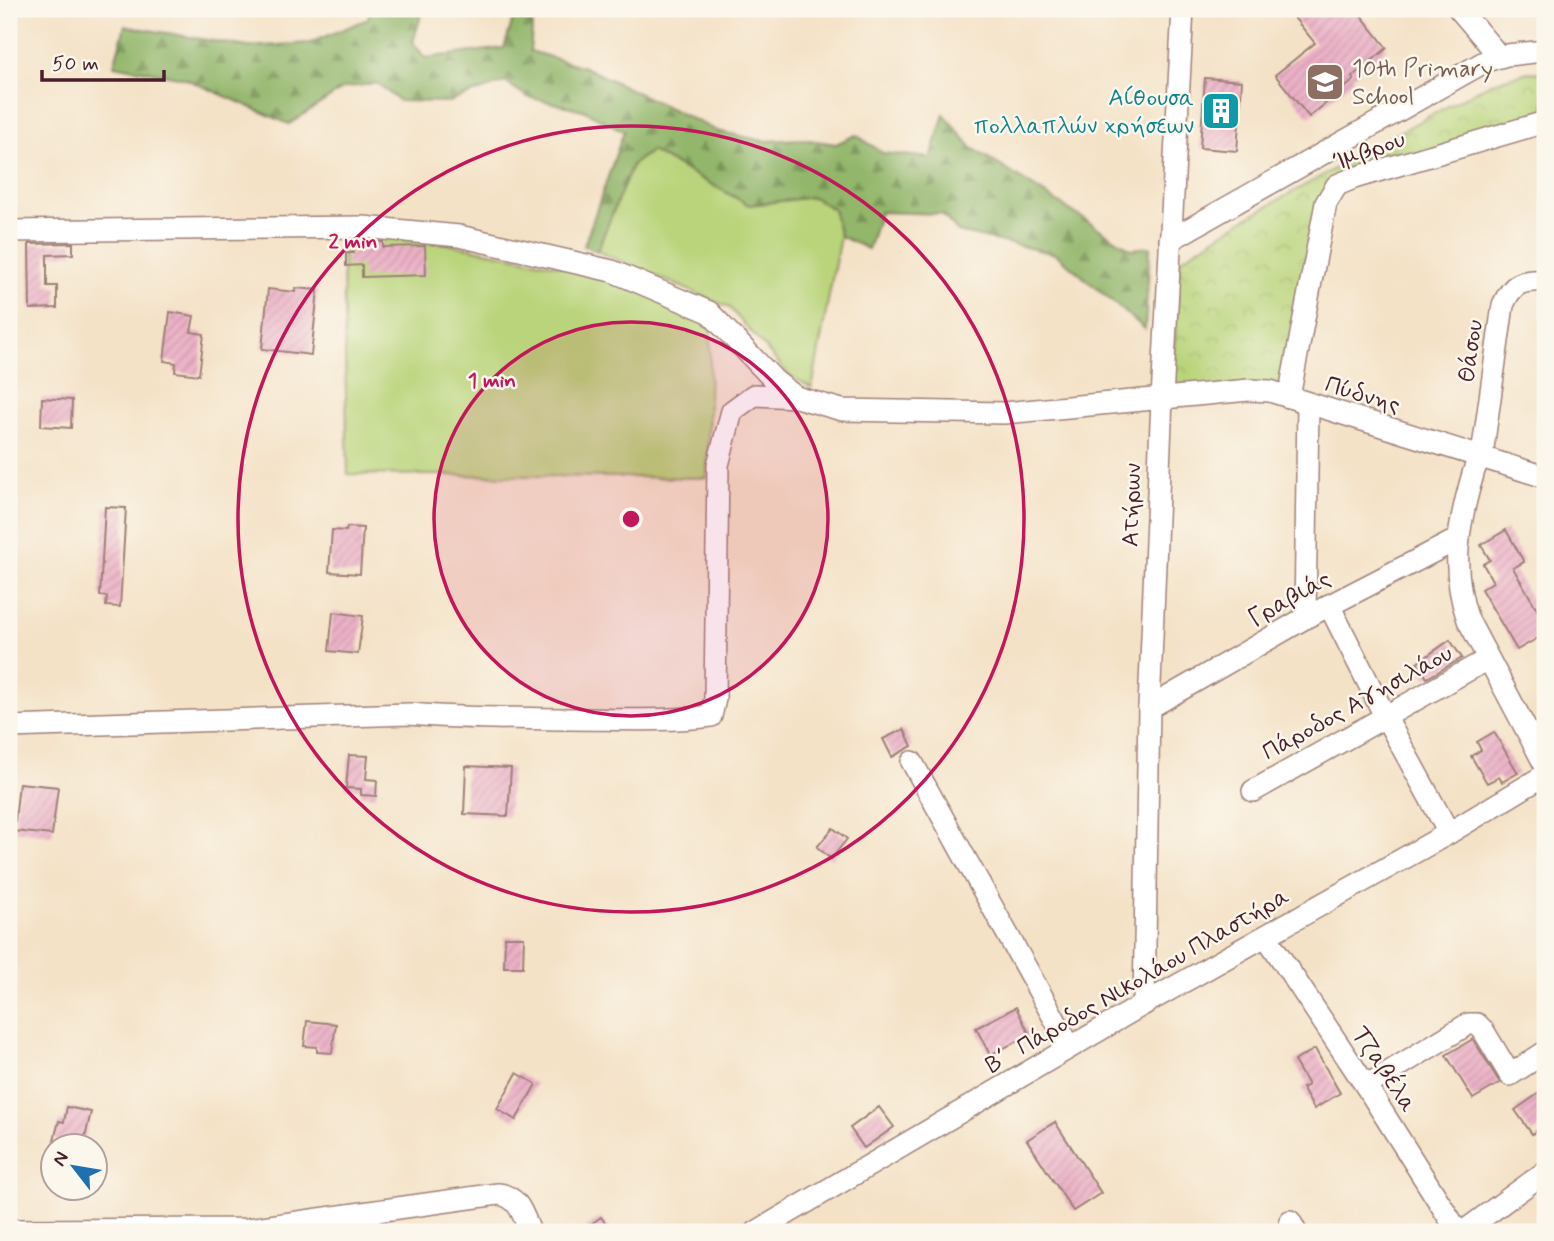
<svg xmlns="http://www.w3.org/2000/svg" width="1554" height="1241" viewBox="0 0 1554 1241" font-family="Mynerve,sans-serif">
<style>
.green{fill:#b9d47a;stroke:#827a52;stroke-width:2}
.forest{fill:url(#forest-firs);stroke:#6e6a4a;stroke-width:2}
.park{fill:url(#park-crowns);stroke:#827a52;stroke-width:2}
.building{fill:url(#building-hatch)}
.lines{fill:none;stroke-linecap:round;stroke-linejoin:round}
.minor-casing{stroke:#9f8079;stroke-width:24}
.minor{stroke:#fff;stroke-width:21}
.ring{fill:none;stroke:#c2185b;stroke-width:3.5}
.labels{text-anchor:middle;stroke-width:5;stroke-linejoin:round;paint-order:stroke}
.education-label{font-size:24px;fill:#785e54;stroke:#fbf7ec;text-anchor:start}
.culture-label{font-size:24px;fill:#0d838f;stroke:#fbf7ec;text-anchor:end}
.street-label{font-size:24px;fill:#4a1f2b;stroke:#fbf7ec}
.centre{fill:#c2185b;stroke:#fbf7ec;stroke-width:3.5}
.ring-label{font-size:21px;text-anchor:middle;font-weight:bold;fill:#c2185b;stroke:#fbf7ec;stroke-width:5;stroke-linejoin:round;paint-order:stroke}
</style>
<defs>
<pattern id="forest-firs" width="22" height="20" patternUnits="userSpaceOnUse" patternTransform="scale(1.75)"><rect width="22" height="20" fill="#92b66a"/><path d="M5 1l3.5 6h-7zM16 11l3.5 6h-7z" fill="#799357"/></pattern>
<pattern id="park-crowns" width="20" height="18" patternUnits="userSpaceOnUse" patternTransform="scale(1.75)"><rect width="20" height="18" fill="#b9d47a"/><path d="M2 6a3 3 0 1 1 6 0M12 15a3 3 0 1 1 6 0" fill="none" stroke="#a1b66a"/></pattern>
<pattern id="building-hatch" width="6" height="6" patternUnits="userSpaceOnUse" patternTransform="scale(1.75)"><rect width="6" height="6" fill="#ebb0c6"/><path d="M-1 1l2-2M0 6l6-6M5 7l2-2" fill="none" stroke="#cb97aa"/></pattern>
</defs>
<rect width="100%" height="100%" fill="#fbf7ec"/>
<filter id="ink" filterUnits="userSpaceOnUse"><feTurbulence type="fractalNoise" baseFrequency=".0143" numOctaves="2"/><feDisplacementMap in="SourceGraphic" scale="14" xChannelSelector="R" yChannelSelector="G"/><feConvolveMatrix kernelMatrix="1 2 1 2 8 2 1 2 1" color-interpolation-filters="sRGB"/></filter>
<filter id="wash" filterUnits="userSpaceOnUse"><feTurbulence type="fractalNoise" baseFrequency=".00686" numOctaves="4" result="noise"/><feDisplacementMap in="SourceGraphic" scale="28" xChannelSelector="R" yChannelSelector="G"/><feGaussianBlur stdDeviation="1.57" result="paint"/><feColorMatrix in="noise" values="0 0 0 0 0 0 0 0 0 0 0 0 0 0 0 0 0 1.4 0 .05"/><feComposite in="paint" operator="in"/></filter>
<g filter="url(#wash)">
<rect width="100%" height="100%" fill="#f4e2c7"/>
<g class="green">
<polygon points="651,151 749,205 813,197 833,209 840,236 812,388 789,375 729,307 597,251 632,165"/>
<polygon points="342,234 438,242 609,275 711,322 707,478 348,474"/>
</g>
<polygon class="forest" points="370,9 423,9 413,42 425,58 504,48 513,19 533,20 530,51 584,67 717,131 764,141 802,139 836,144 856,135 883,153 931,158 944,114 971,147 1131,249 1150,247 1145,329 1056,254 958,232 942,214 880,212 868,249 840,236 833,209 813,197 749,205 651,151 632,165 597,251 584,246 624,131 583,110 528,97 505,82 449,102 399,101 377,83 344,88 289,124 184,78 114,65 125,26 248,47 310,43 368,19"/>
<polygon class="park" points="1528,72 1545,73 1545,121 1331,185 1287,389 1189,394 1172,386 1180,260 1241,221 1409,127 1491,83"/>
<g id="blocks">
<g class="building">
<polygon points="1287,9 1356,9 1387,48 1352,77 1354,80 1309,117 1275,75 1315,43"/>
<polygon points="1205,78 1242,81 1237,151 1200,148"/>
<polygon points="353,240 383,242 383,247 425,246 426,275 362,277 362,265 346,266 346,253 353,253"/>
<polygon points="73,243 73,254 47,255 47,286 57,286 57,308 30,309 29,244"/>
<polygon points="295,288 318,290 311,355 262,349 268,289 295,292"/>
<polygon points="170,312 194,316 191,332 204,334 199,375 175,372 176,363 164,361"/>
<polygon points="42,398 72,400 71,428 41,426"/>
<polygon points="105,507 126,508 120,607 106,606 107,597 100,596"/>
<polygon points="347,527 363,528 360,574 329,572 332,530 346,531"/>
<polygon points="1506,530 1524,562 1513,568 1545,623 1545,634 1517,650 1481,589 1493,582 1483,564 1490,560 1481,545"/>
<polygon points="333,612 363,616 358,654 329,651"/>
<polygon points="1450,640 1462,658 1427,678 1417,663"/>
<polygon points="904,729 912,746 892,757 883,739"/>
<polygon points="1494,732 1518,773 1502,782 1499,777 1487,783 1471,756 1481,750 1477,742"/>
<polygon points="349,755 368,756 366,779 377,780 376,796 361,795 361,789 346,788"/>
<polygon points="466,766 511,768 508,816 464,814"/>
<polygon points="19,783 58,787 52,835 14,831"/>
<polygon points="833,828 847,839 831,859 817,847"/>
<polygon points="505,937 524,937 523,967 504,967"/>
<polygon points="1016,1007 1030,1035 990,1055 976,1028"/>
<polygon points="307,1021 336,1024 332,1053 317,1052 317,1047 304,1046"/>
<polygon points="1473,1039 1500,1083 1473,1099 1446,1055"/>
<polygon points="1315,1049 1340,1093 1314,1109 1302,1088 1308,1085 1294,1061"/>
<polygon points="517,1073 536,1084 516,1120 497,1109"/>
<polygon points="1545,1089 1545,1124 1532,1134 1515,1110"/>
<polygon points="67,1107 91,1112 83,1146 54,1140 59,1121 64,1122"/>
<polygon points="879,1107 894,1127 864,1148 850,1128"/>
<polygon points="1055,1122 1101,1193 1073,1211 1027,1140"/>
<polygon points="601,1217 612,1232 580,1232"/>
</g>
</g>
</g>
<g filter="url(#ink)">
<use href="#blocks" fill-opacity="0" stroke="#9f8079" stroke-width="2"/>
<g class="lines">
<defs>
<g id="minor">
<polyline points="1459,9 1499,56"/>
<polyline points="9,231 363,227 459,236 612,271 709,312 775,381 796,397 842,410 1004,413 1249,390 1270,391 1545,477"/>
<polyline points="1170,240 1486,61 1507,55 1545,51"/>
<path d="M1545,281C1522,280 1513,282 1503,305L1483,448C1481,458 1475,465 1473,474C1458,525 1450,569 1468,620L1545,765"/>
<polyline points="1289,397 1326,203 1337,185 1354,178 1545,122"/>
<polyline points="1329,605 1385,716 1449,833"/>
<polyline points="1305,618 1308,404"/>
<polyline points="1149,708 1305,618 1458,539"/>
<path d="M9,727L409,714C462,719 517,718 570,719C617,719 664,722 711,716L715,699L718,465L732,411L754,395L796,397"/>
<polyline points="912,762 1070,1047"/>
<polyline points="1253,791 1488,659"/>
<polyline points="1266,936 1366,1086 1458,1232"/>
<polyline points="1144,1004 1149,708 1162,399 1183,9"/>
<polyline points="1366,1086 1468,1024 1477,1024 1483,1030 1510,1075 1545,1052"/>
<polyline points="1290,1221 1296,1232"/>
<path d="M9,1230L248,1229L498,1194C519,1196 523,1215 530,1232"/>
<polyline points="756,1232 1144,1004 1449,833 1545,775"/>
<polyline points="1463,1232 1545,1172"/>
</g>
</defs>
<use href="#minor" class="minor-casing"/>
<use href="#minor" class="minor"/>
</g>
</g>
<circle cx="631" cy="519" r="197" fill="#c2185b" fill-opacity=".12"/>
<g class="ring">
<circle cx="631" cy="519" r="197"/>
<circle cx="631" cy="519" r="393"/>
</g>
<defs>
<symbol id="school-square" viewBox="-11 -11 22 22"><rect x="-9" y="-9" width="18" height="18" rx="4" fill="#8d6e63" stroke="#fbf7ec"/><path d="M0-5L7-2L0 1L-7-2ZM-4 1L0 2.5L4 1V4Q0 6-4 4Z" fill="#fff"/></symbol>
<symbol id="building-square" viewBox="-11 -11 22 22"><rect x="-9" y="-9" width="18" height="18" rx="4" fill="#0f9aa8" stroke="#fbf7ec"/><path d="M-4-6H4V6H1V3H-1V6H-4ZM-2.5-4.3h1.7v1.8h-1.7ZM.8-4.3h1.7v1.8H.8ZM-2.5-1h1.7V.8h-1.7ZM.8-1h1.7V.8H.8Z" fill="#fff"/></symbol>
</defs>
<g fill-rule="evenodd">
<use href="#school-square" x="1303" y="60" width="44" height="44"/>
<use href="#building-square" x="1199" y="89" width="44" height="44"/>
</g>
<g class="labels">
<g class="education-label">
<text x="1352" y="76">10th Primary<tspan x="1352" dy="28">School</tspan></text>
</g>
<g class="culture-label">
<text x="1194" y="105">Αίθουσα<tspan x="1194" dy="28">πολλαπλών χρήσεων</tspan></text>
</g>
<g class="street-label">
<text transform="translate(1369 150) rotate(-20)" y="8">Ίμβρου</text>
<text transform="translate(1470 351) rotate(-82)" y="8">Θάσου</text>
<text transform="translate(1363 394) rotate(17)" y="8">Πύδνης</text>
<text transform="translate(1131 505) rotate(-88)" y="8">Ατήρων</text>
<text transform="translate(1289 598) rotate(-29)" y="8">Γραβιάς</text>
<text transform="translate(1357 702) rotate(-29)" y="8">Πάροδος Αγησιλάου</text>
<text transform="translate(1137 980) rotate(-30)" y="8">Β΄ Πάροδος Νικολάου Πλαστήρα</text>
<text transform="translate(1385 1069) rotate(57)" y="8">Τζαβέλα</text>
</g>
</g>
<circle cx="631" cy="519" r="10" class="centre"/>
<g class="ring-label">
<text x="353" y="248">2 min</text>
<text x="492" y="387">1 min</text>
</g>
<rect width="1554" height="1241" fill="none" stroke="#fbf7ec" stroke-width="35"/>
<g transform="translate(74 1167) rotate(301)"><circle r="33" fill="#fbf7ec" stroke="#b4a19f" stroke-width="2"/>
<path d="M0-5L12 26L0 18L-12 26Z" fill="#1f6fb2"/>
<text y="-10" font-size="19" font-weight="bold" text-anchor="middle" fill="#4a1f2b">N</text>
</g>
<path d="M42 70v10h122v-10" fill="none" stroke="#4a1f2b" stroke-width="3.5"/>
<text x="52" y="70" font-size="21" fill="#4a1f2b" stroke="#fbf7ec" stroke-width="5" paint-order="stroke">50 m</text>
</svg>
